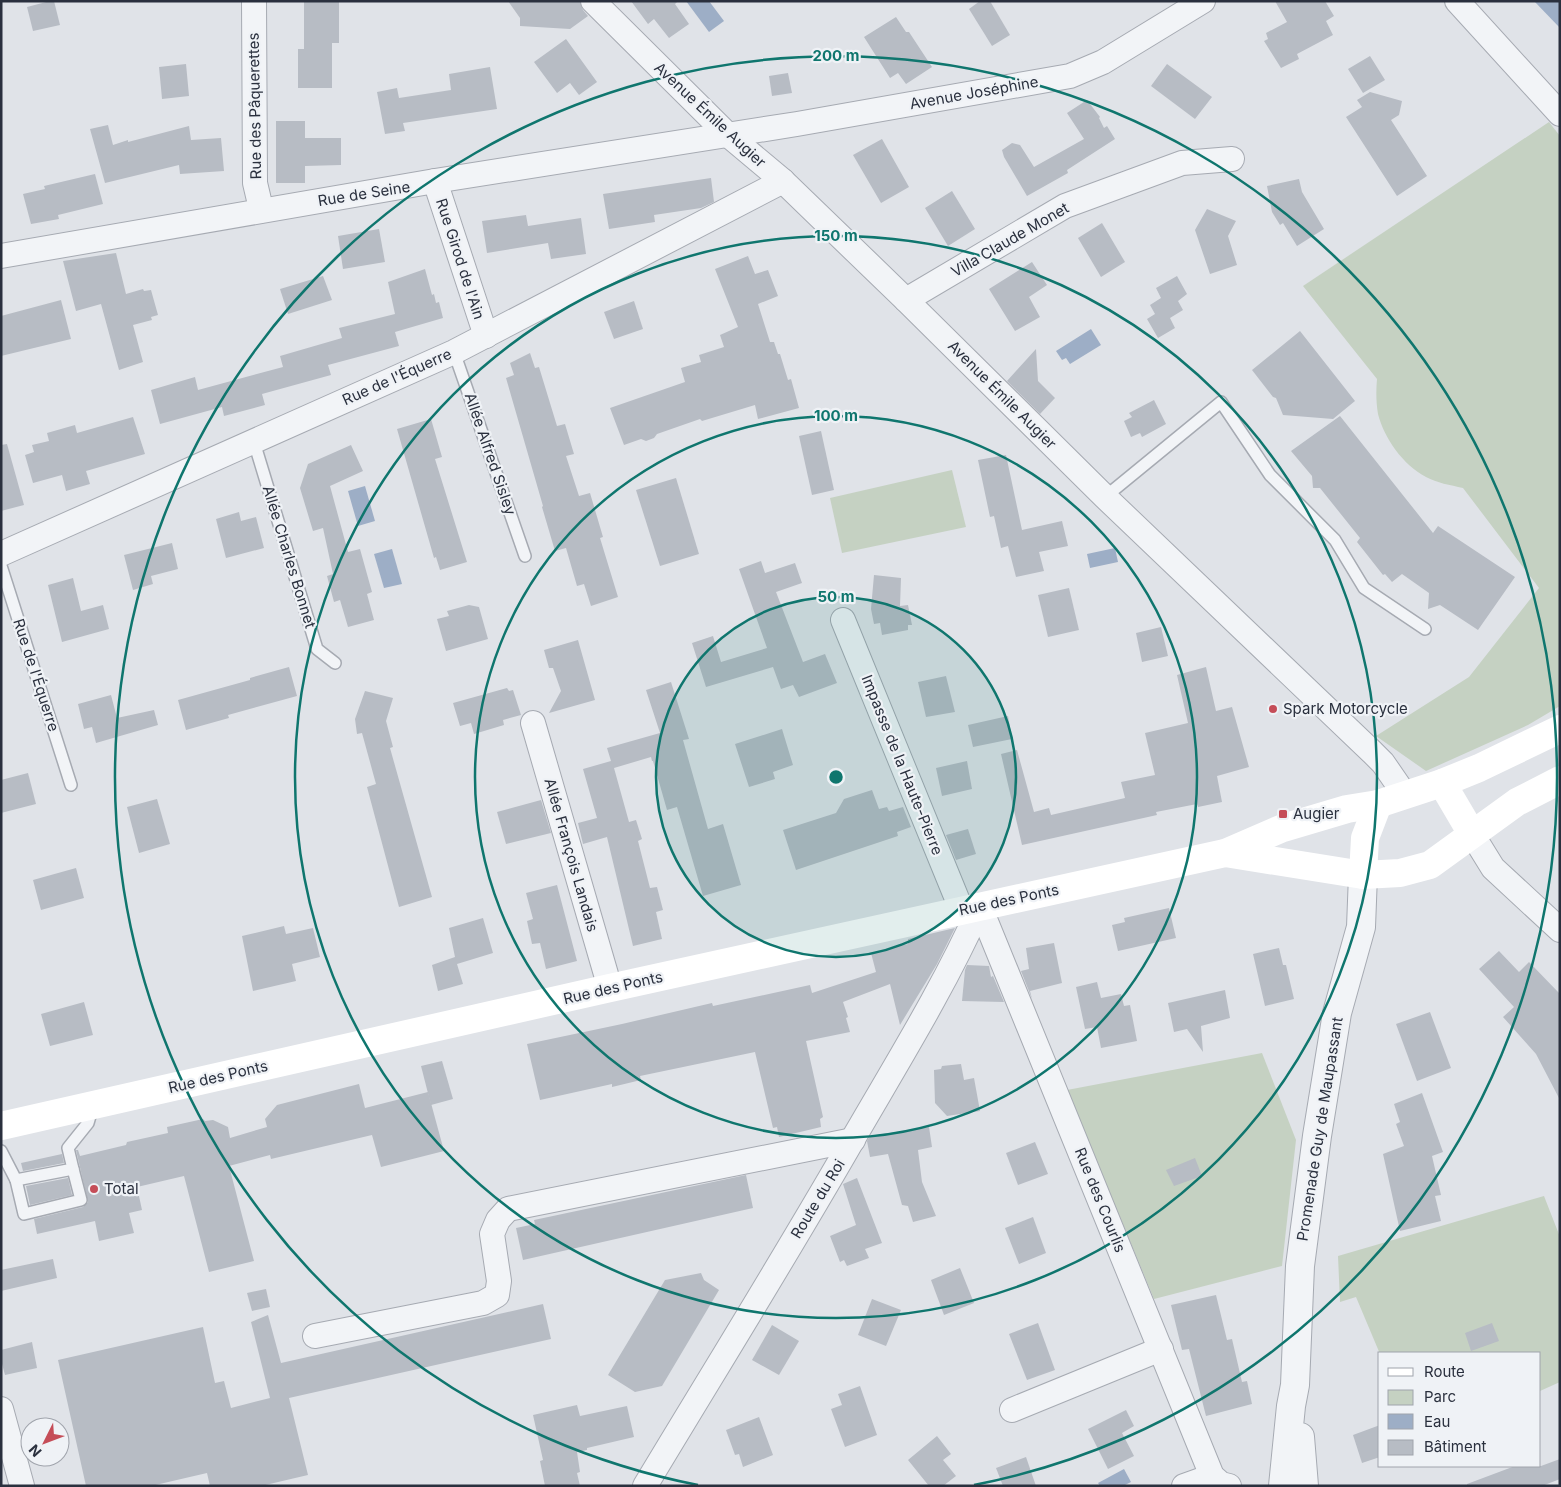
<svg xmlns="http://www.w3.org/2000/svg" width="1561" height="1487" viewBox="0 0 1561 1487" font-family="Inter,sans-serif">
<style>
.green{fill:#c5d1c2}
.water{fill:#9daec6}
.building{fill:#b7bcc4}
.lines{fill:none;stroke-linecap:round;stroke-linejoin:round}
.service-casing{stroke:#a6aab2;stroke-width:14}
.minor-casing{stroke:#a6aab2;stroke-width:26}
.tertiary-casing{stroke:#a6aab2;stroke-width:30}
.service{stroke:#f2f4f7;stroke-width:11}
.minor{stroke:#f2f4f7;stroke-width:24}
.tertiary{stroke:#f2f4f7;stroke-width:28}
.secondary{stroke:#fff;stroke-width:28}
.ring{fill:none;stroke:#0f766e;stroke-width:2.5}
.poi-dot{fill:#c54d58;stroke:#eff2f6;stroke-width:2}
.labels{text-anchor:middle;stroke-width:4.5;stroke-linejoin:round;paint-order:stroke}
.street-label{font-size:15px;fill:#2a303e;stroke:#eff2f6}
.poi-label{font-size:15px;fill:#2a303e;stroke:#eff2f6;text-anchor:start}
.centre{fill:#0f766e;stroke:#eff2f6;stroke-width:2.5}
.ring-label{font-size:15px;text-anchor:middle;font-weight:bold;fill:#0f766e;stroke:#eff2f6;stroke-width:4.5;stroke-linejoin:round;paint-order:stroke}
</style>
<rect width="100%" height="100%" fill="#e0e3e8"/>
<g class="green">
<path d="M1549,122L1560,136V706L1528,725L1426,771L1376,736L1469,677L1539,588L1463,488C1450,485 1437,483 1426,477C1403,465 1384,438 1378,414C1376,402 1376,391 1377,379L1303,286Z"/>
<polygon points="952,470 966,527 842,553 830,498"/>
<polygon points="1262,1053 1296,1140 1282,1266 1154,1299 1067,1090"/>
<polygon points="1544,1196 1560,1237 1560,1382 1540,1391 1540,1353 1380,1354 1356,1297 1340,1302 1338,1256"/>
</g>
<g class="water">
<polygon points="686,1 709,1 724,21 709,32"/>
<polygon points="1534,1 1560,1 1560,28"/>
<polygon points="1091,329 1101,345 1070,364 1066,358 1062,360 1056,351"/>
<polygon points="365,486 375,521 358,526 348,491"/>
<polygon points="1115,548 1118,562 1090,568 1087,554"/>
<polygon points="392,549 402,584 384,588 374,554"/>
<polygon points="1124,1469 1131,1482 1123,1486 1100,1486 1098,1483"/>
</g>
<g class="building">
<polygon points="50,1 54,1 60,25 33,31 27,7"/>
<polygon points="304,1 339,1 339,43 332,43 332,88 298,88 298,49 304,49"/>
<polygon points="508,1 580,1 583,10 588,16 570,29 520,26 520,18"/>
<polygon points="631,1 678,1 675,4 689,24 669,38 654,19 648,24"/>
<polygon points="980,1 990,1 1010,35 992,46 969,9"/>
<polygon points="1275,1 1325,1 1334,16 1326,21 1333,35 1297,54 1299,59 1281,68 1264,41 1268,39 1266,33 1287,22"/>
<polygon points="896,17 906,32 909,32 932,67 906,84 898,73 890,78 864,37"/>
<polygon points="566,39 597,82 579,95 570,83 557,93 534,62"/>
<polygon points="1370,56 1385,80 1363,93 1348,69"/>
<polygon points="186,64 189,96 162,99 159,67"/>
<polygon points="1167,64 1212,97 1195,119 1151,86"/>
<polygon points="490,67 497,109 403,123 405,131 385,134 377,92 397,88 399,98 451,90 449,74"/>
<polygon points="788,73 792,93 772,96 769,76"/>
<polygon points="1370,92 1402,101 1399,115 1391,120 1427,176 1397,196 1346,117 1362,107 1357,100"/>
<polygon points="1087,100 1100,117 1099,118 1104,128 1107,126 1115,139 1067,170 1068,173 1027,196 1004,157 1002,150 1012,143 1020,145 1034,167 1084,139 1067,113"/>
<polygon points="276,121 305,121 305,138 341,138 341,165 305,166 305,183 276,183"/>
<polygon points="108,125 113,145 128,140 128,142 189,126 191,140 221,138 224,171 180,174 179,165 105,183 90,129"/>
<polygon points="882,139 909,187 881,203 853,155"/>
<polygon points="95,174 103,204 58,215 59,219 31,224 23,194 45,189 44,186"/>
<polygon points="711,178 714,202 701,208 654,215 655,222 609,229 603,194"/>
<polygon points="1299,179 1302,192 1324,229 1297,246 1283,223 1280,225 1272,212 1267,186"/>
<polygon points="952,191 975,229 948,246 925,208"/>
<polygon points="1207,209 1236,221 1228,236 1237,265 1210,274 1195,230"/>
<polygon points="526,215 528,226 581,218 586,254 551,259 548,243 487,253 482,221"/>
<polygon points="1102,223 1125,262 1101,277 1078,238"/>
<polygon points="379,229 385,262 343,269 338,236"/>
<polygon points="116,253 126,294 143,289 144,291 151,290 158,315 151,317 152,320 133,325 143,362 119,370 101,304 76,311 63,261"/>
<polygon points="748,256 755,274 768,270 778,296 758,304 770,342 774,342 778,354 780,354 788,380 791,379 799,408 758,419 755,405 702,421 700,419 657,434 654,438 646,441 641,439 624,445 610,408 685,382 681,368 701,362 699,355 724,347 720,335 738,327 715,269"/>
<polygon points="1032,262 1047,285 1029,297 1040,317 1015,331 989,289"/>
<polygon points="425,269 432,295 434,294 436,303 439,302 443,318 395,332 399,346 328,365 331,375 262,394 265,405 224,416 222,407 160,424 151,390 195,377 198,390 283,367 280,356 342,338 339,328 395,314 388,282"/>
<polygon points="323,276 332,300 288,314 280,289"/>
<polygon points="1177,276 1187,294 1178,301 1183,310 1170,318 1175,328 1158,338 1147,319 1155,314 1150,305 1161,298 1156,288"/>
<polygon points="61,300 71,339 1,356 1,316"/>
<polygon points="634,301 643,329 614,339 604,312"/>
<polygon points="1300,331 1355,401 1333,419 1283,415 1276,398 1273,397 1252,370"/>
<polygon points="1036,349 1038,381 1055,398 1040,414 1007,381"/>
<polygon points="530,353 535,368 539,367 557,426 565,424 574,454 566,456 579,496 590,493 603,537 600,538 618,597 591,606 584,584 577,586 566,548 555,551 542,507 543,506 506,378 514,375 510,363"/>
<polygon points="1154,400 1166,424 1142,437 1140,433 1131,437 1124,421 1132,417 1129,413"/>
<polygon points="1340,416 1433,533 1438,526 1515,577 1478,630 1440,605 1428,609 1429,593 1402,574 1392,582 1385,574 1383,575 1357,542 1360,538 1320,488 1313,488 1312,476 1291,451"/>
<polygon points="133,417 145,454 86,471 90,484 66,491 62,475 33,483 25,455 34,452 32,445 49,441 47,433 75,425 77,433"/>
<polygon points="431,419 442,457 435,459 467,562 440,570 436,557 434,558 397,429"/>
<polygon points="821,431 834,490 812,495 799,436"/>
<polygon points="7,444 24,505 1,511 1,445"/>
<polygon points="351,445 363,471 330,486 348,552 360,549 372,592 367,594 374,620 348,627 340,600 334,602 327,576 333,574 323,528 313,531 300,488 308,464"/>
<polygon points="1006,455 1022,530 1062,521 1068,546 1039,552 1044,571 1016,577 1008,546 1001,548 994,516 990,517 978,460"/>
<polygon points="676,478 699,554 660,566 636,490"/>
<polygon points="239,512 241,521 256,517 264,548 226,558 216,519"/>
<polygon points="172,543 178,569 151,576 153,584 133,590 124,555"/>
<polygon points="761,561 765,573 795,563 802,583 776,592 803,662 825,654 837,683 799,697 793,685 781,689 773,667 706,687 692,643 713,636 721,662 767,648 739,569"/>
<polygon points="874,575 901,578 900,606 908,605 912,625 908,625 908,630 882,635 880,623 874,624 871,609"/>
<polygon points="73,578 81,611 103,605 109,629 62,642 48,585"/>
<polygon points="1069,588 1079,630 1048,637 1038,595"/>
<polygon points="469,605 479,607 488,639 446,651 437,619 449,616 447,611"/>
<polygon points="1161,627 1168,656 1142,662 1136,633"/>
<polygon points="578,640 595,700 549,713 561,691 553,668 549,668 544,650"/>
<polygon points="289,667 297,696 228,715 229,718 186,730 178,700 250,680 250,678"/>
<polygon points="1206,667 1216,711 1232,707 1249,767 1217,776 1222,802 1198,807 1197,804 1156,812 1157,815 1022,845 1001,754 1017,750 1034,812 1049,808 1051,815 1125,798 1121,782 1155,775 1145,733 1188,723 1177,675"/>
<polygon points="946,676 955,712 926,717 918,682"/>
<polygon points="671,682 689,739 683,740 708,829 723,824 741,885 703,896 677,807 667,810 653,761 652,761 651,757 614,768 629,822 636,820 642,839 638,841 650,888 657,887 663,910 656,912 662,939 633,946 607,837 583,844 578,823 597,818 583,769 611,761 607,748 660,733 646,690"/>
<polygon points="507,688 509,691 513,690 521,715 503,720 504,725 474,734 471,723 460,726 453,703"/>
<polygon points="365,691 393,698 386,721 393,747 390,748 432,897 399,907 367,787 376,784 362,733 357,734 355,719"/>
<polygon points="111,695 117,718 154,710 158,725 96,743 92,727 84,729 78,704"/>
<polygon points="1008,716 1012,739 973,747 968,725"/>
<polygon points="782,729 793,765 773,772 775,779 749,787 735,744"/>
<polygon points="967,761 972,789 942,796 936,768"/>
<polygon points="28,773 36,804 1,813 1,780"/>
<polygon points="872,790 879,809 887,807 889,811 903,807 911,827 897,832 898,836 796,870 783,830 836,813 844,799"/>
<polygon points="157,799 170,844 139,853 127,807"/>
<polygon points="541,800 551,833 506,844 497,812"/>
<polygon points="968,829 976,854 956,860 946,835"/>
<polygon points="76,868 84,898 41,910 33,880"/>
<polygon points="557,885 577,961 546,969 540,943 532,944 527,921 533,919 526,893"/>
<polygon points="1169,908 1176,938 1118,951 1112,925 1125,922 1124,918"/>
<polygon points="483,918 493,953 457,964 463,984 438,991 432,965 455,957 449,928"/>
<polygon points="284,926 286,934 313,928 320,957 292,964 296,981 253,991 242,936"/>
<polygon points="955,928 937,964 900,1025 890,984 843,1002 848,1017 846,1018 850,1032 806,1041 823,1117 820,1119 821,1127 779,1137 777,1127 773,1128 755,1052 640,1076 641,1080 612,1087 612,1084 540,1100 527,1044 622,1024 712,1003 713,1006 810,985 812,993 876,972 871,953 908,944 908,939"/>
<polygon points="1054,943 1062,983 1030,991 1032,999 1021,971 1029,969 1026,948"/>
<polygon points="1279,948 1283,965 1286,965 1294,999 1265,1006 1253,954"/>
<polygon points="1499,951 1519,972 1529,962 1560,994 1560,1100 1536,1054 1503,1017 1514,1007 1479,969"/>
<polygon points="967,965 989,966 991,977 993,976 1004,1002 962,1001 965,970"/>
<polygon points="1097,982 1101,998 1121,994 1124,1006 1130,1005 1137,1041 1101,1048 1097,1027 1085,1029 1076,987"/>
<polygon points="1225,990 1230,1018 1201,1026 1203,1052 1187,1029 1174,1032 1168,1003"/>
<polygon points="84,1002 93,1035 50,1046 41,1014"/>
<polygon points="1430,1012 1451,1068 1417,1081 1396,1024"/>
<polygon points="442,1061 453,1099 431,1105 421,1066"/>
<polygon points="961,1064 964,1080 974,1078 980,1111 947,1116 935,1103 934,1070 941,1069 942,1066"/>
<polygon points="359,1084 365,1108 428,1092 444,1151 381,1167 372,1135 271,1159 270,1155 229,1166 254,1261 209,1272 184,1176 137,1187 142,1210 129,1213 134,1233 99,1241 95,1221 37,1234 34,1219 83,1207 88,1202 76,1150 78,1150 80,1156 126,1145 127,1142 168,1133 167,1127 203,1119 205,1121 213,1120 228,1127 230,1138 267,1127 265,1119 277,1105"/>
<polygon points="1422,1093 1443,1152 1432,1156 1441,1195 1435,1196 1441,1221 1400,1231 1383,1154 1404,1146 1396,1124 1400,1122 1394,1104"/>
<polygon points="929,1127 932,1147 918,1150 922,1182 936,1216 913,1222 908,1206 902,1205 888,1154 870,1157 867,1141 870,1136"/>
<polygon points="1035,1142 1048,1174 1018,1185 1006,1153"/>
<polygon points="62,1154 64,1163 23,1171 21,1163"/>
<polygon points="1195,1158 1202,1176 1174,1186 1166,1170"/>
<polygon points="746,1175 753,1208 523,1260 516,1228 535,1224 534,1220"/>
<polygon points="68,1178 72,1195 30,1205 26,1186"/>
<polygon points="857,1178 882,1243 865,1249 869,1258 847,1266 844,1260 840,1262 830,1236 856,1225 843,1184"/>
<polygon points="1033,1217 1046,1253 1019,1264 1005,1228"/>
<polygon points="53,1259 57,1278 1,1291 1,1270"/>
<polygon points="960,1268 974,1303 944,1315 931,1280"/>
<polygon points="701,1273 704,1280 719,1290 662,1386 635,1392 608,1375 665,1280"/>
<polygon points="266,1289 270,1307 252,1311 247,1293"/>
<polygon points="1216,1295 1227,1340 1232,1339 1242,1382 1247,1381 1252,1404 1206,1416 1189,1349 1182,1350 1171,1305"/>
<polygon points="872,1299 901,1310 886,1346 858,1335"/>
<polygon points="543,1304 551,1339 289,1398 308,1475 261,1486 210,1486 207,1473 151,1486 86,1486 58,1360 203,1327 215,1383 224,1381 231,1408 270,1398 251,1322 268,1315 281,1363"/>
<polygon points="1038,1323 1055,1370 1027,1380 1009,1334"/>
<polygon points="1492,1323 1499,1341 1471,1351 1465,1333"/>
<polygon points="772,1325 799,1341 779,1375 752,1360"/>
<polygon points="32,1342 37,1368 5,1375 1,1360 1,1350"/>
<polygon points="860,1386 877,1435 845,1447 831,1409 842,1405 838,1394"/>
<polygon points="577,1405 580,1416 627,1406 634,1437 587,1448 587,1450 577,1452 580,1472 577,1473 580,1486 545,1486 540,1461 543,1460 533,1415"/>
<polygon points="1126,1410 1134,1426 1122,1433 1134,1456 1108,1469 1088,1429"/>
<polygon points="759,1417 773,1455 743,1467 739,1454 735,1455 726,1430"/>
<polygon points="1380,1425 1380,1457 1362,1463 1353,1435"/>
<polygon points="937,1436 951,1454 943,1460 956,1476 943,1486 929,1486 908,1460"/>
<polygon points="1026,1457 1036,1486 1003,1486 996,1468"/>
<polygon points="1560,1459 1560,1479 1542,1486 1467,1486 1467,1484 1515,1466 1541,1466"/>
</g>
<g class="lines">
<defs>
<g id="service">
<polyline points="454,352 525,556"/>
<polyline points="254,442 317,649 335,663"/>
<polyline points="1105,497 1221,402 1270,475 1335,540 1364,588 1425,629"/>
<polyline points="1,566 71,785"/>
<polyline points="1,1151 16,1180 73,1169 68,1148 88,1123 93,1106"/>
<polyline points="16,1180 24,1214 81,1200 73,1169"/>
</g>
<g id="minor">
<polyline points="254,1 255,183 259,200 259,211"/>
<polyline points="593,1 727,134 783,181 906,300 1105,497 1372,752 1383,763 1405,795"/>
<polyline points="1457,1 1560,114"/>
<polyline points="435,181 486,336"/>
<polyline points="1,256 435,181 797,124 1070,76 1103,62 1203,1"/>
<polyline points="906,300 1065,206 1182,163 1232,159"/>
<polyline points="1,554 454,352 783,181"/>
<polyline points="843,620 962,911"/>
<polyline points="533,723 610,988"/>
<polyline points="1472,834 1493,868 1560,930"/>
<polyline points="980,907 1212,1476 1221,1484 1229,1486"/>
<polyline points="315,1336 483,1303 497,1295 499,1281 492,1234 498,1220 508,1209 853,1140"/>
<polyline points="1,1409 22,1486"/>
<polyline points="1012,1410 1161,1349"/>
<path d="M645,1486C716,1368 789,1251 857,1132C900,1058 945,985 980,907"/>
<polyline points="1184,1486 1212,1476"/>
</g>
<g id="tertiary">
<polyline points="1300,1437 1304,1486"/>
<polyline points="1283,1486 1291,1406 1295,1385 1300,1266 1317,1136 1337,1013 1361,927 1363,875"/>
</g>
</defs>
<use href="#service" class="service-casing"/>
<use href="#minor" class="minor-casing"/>
<use href="#tertiary" class="tertiary-casing"/>
<use href="#service" class="service"/>
<use href="#minor" class="minor"/>
<use href="#tertiary" class="tertiary"/>
<g class="secondary">
<polyline points="1442,783 1472,834"/>
<polyline points="1225,853 1363,875 1400,873 1430,865 1517,802 1560,780"/>
<polyline points="1363,875 1365,838 1378,804"/>
<polyline points="1,1126 610,988 1225,853 1283,828 1347,809 1378,804 1442,783 1479,768 1560,729"/>
</g>
</g>
<circle cx="836" cy="777" r="180" fill="#0f766e" fill-opacity=".12"/>
<g class="ring">
<circle cx="836" cy="777" r="180"/>
<circle cx="836" cy="777" r="361"/>
<circle cx="836" cy="777" r="541"/>
<path d="M698 1485A721 721 0 1 1 974 1485"/>
</g>
<g class="poi-dot">
<circle cx="1273" cy="709" r="5"/>
<rect x="1278" y="809" width="10" height="10" rx="2.5"/>
<circle cx="94" cy="1189" r="5"/>
</g>
<g class="labels">
<g class="street-label">
<text transform="translate(974 93) rotate(-10)" y="5">Avenue Joséphine</text>
<text transform="translate(255 106) rotate(-91)" y="5">Rue des Pâquerettes</text>
<text transform="translate(710 115) rotate(43)" y="5">Avenue Émile Augier</text>
<text transform="translate(364 194) rotate(-9)" y="5">Rue de Seine</text>
<text transform="translate(1010 240) rotate(-30)" y="5">Villa Claude Monet</text>
<text transform="translate(460 259) rotate(72)" y="5">Rue Girod de l'Ain</text>
<text transform="translate(397 377) rotate(-24)" y="5">Rue de l'Équerre</text>
<text transform="translate(1002 395) rotate(45)" y="5">Avenue Émile Augier</text>
<text transform="translate(490 454) rotate(71)" y="5">Allée Alfred Sisley</text>
<text transform="translate(289 557) rotate(73)" y="5">Allée Charles Bonnet</text>
<text transform="translate(36 675) rotate(72)" y="5">Rue de l'Équerre</text>
<text transform="translate(902 765) rotate(68)" y="5">Impasse de la Haute-Pierre</text>
<text transform="translate(571 855) rotate(74)" y="5">Allée François Landais</text>
<text transform="translate(1009 900) rotate(-12)" y="5">Rue des Ponts</text>
<text transform="translate(613 988) rotate(-13)" y="5">Rue des Ponts</text>
<text transform="translate(218 1077) rotate(-13)" y="5">Rue des Ponts</text>
<text transform="translate(1320 1129) rotate(-81)" y="5">Promenade Guy de Maupassant</text>
<text transform="translate(818 1199) rotate(-59)" y="5">Route du Roi</text>
<text transform="translate(1100 1200) rotate(68)" y="5">Rue des Courlis</text>
</g>
<g class="poi-label">
<text x="1283" y="714">Spark Motorcycle</text>
<text x="1293" y="819">Augier</text>
<text x="104" y="1194">Total</text>
</g>
</g>
<circle cx="836" cy="777" r="8" class="centre"/>
<g class="ring-label">
<text x="836" y="61">200 m</text>
<text x="836" y="241">150 m</text>
<text x="836" y="421">100 m</text>
<text x="836" y="602">50 m</text>
</g>
<rect width="1561" height="1487" fill="none" stroke="#2a303e" stroke-width="5"/>
<rect x="1378" y="1352" width="162" height="115" fill="#eff2f6" stroke="#a0a4ac"/>
<rect x="1388" y="1368" width="25" height="8" fill="#ffffff" stroke="#a0a4ac"/>
<text x="1424" y="1377" font-size="15" fill="#2a303e">Route</text>
<rect x="1388" y="1390" width="25" height="15" fill="#c5d1c2" stroke="#a0a4ac"/>
<text x="1424" y="1402" font-size="15" fill="#2a303e">Parc</text>
<rect x="1388" y="1414" width="25" height="15" fill="#9daec6" stroke="#a0a4ac"/>
<text x="1424" y="1427" font-size="15" fill="#2a303e">Eau</text>
<rect x="1388" y="1440" width="25" height="15" fill="#b7bcc4" stroke="#a0a4ac"/>
<text x="1424" y="1452" font-size="15" fill="#2a303e">Bâtiment</text>
<g transform="translate(45 1442) rotate(228)"><circle r="24" fill="#eff2f6" stroke="#a0a4ac"/>
<path d="M0-4L9 19L0 12L-9 19Z" fill="#c54d58"/>
<text y="-8" font-size="14" font-weight="bold" text-anchor="middle" fill="#2a303e">N</text>
</g>
</svg>
